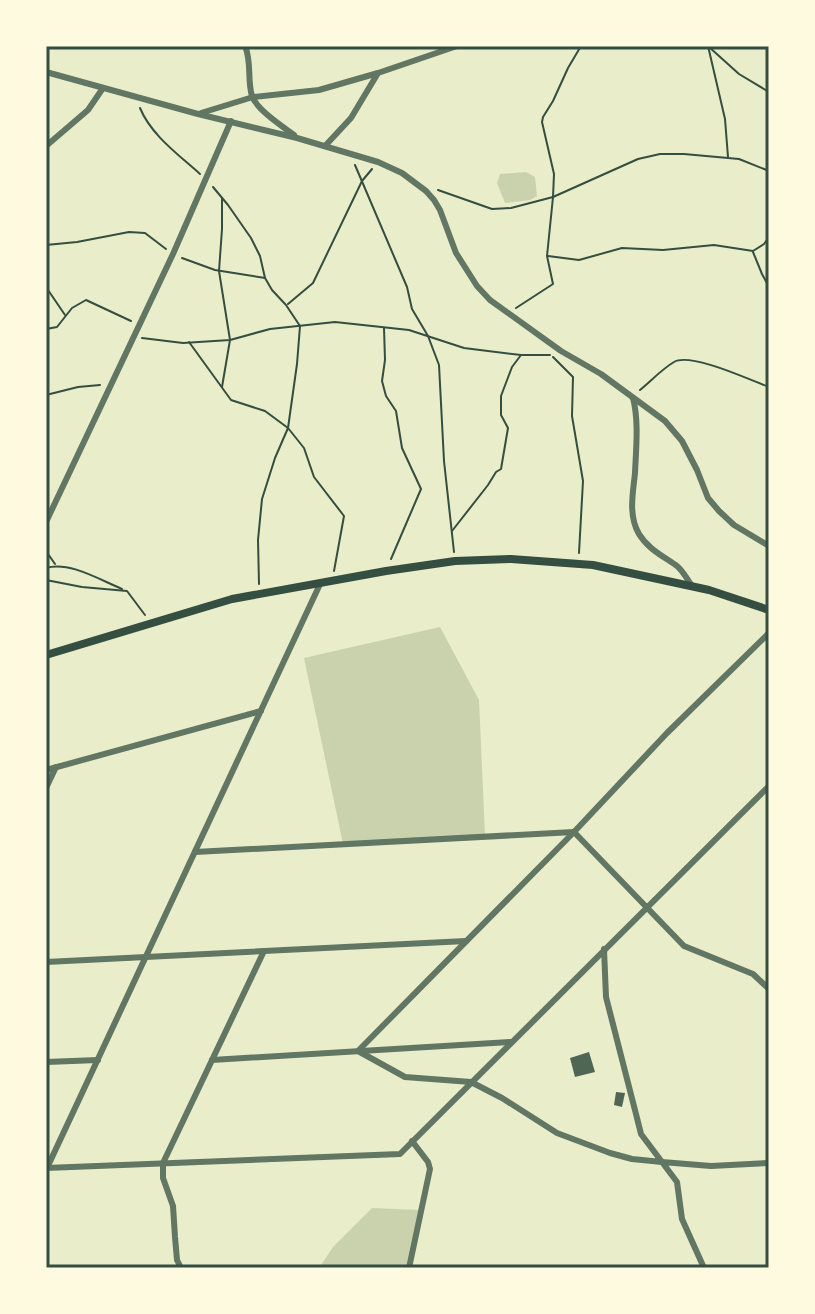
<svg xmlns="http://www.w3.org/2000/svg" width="815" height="1314" viewBox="0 0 815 1314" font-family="'Sofia Sans Condensed',sans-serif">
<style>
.green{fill:#cad2ad}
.building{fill:#4f6655}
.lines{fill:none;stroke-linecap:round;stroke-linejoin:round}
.path{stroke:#344e41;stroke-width:2}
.minor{stroke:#617663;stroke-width:6}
.secondary{stroke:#344e41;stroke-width:8}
.neatline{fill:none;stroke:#344e41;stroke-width:3}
</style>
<rect width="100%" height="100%" fill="#e9edc9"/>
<g class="green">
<polygon points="526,172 535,177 537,196 530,200 505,203 497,183 500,174"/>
<polygon points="440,627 479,700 485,836 343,844 304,658"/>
<polygon points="372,1208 421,1210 409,1268 319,1268 333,1247"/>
</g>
<g class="building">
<polygon points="589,1052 595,1072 575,1077 570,1058"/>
<polygon points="616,1092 625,1093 622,1107 614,1105"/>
</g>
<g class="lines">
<g class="path">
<polyline points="708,46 725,119 728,157"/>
<polyline points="709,47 739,74 769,92"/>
<path d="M140,108C151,135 179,155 200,174"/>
<polyline points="355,165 407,287 412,309 428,336 439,365 444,461 454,552"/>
<polyline points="213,187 228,205 251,238 260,256 265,278 272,290 286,305 300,326 297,364 288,428 275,458 262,499 258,540 259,584"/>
<polyline points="438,190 492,209 511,208 553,197 638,159 660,154 684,154 739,159 769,171"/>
<polyline points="222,199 222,229 219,271 230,340 222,387"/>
<polyline points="46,245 77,242 129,232 145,233 166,249"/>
<polyline points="753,252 762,274 769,287"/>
<polyline points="548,256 579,260 622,248 663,250 714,245 753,251 764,244 769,237"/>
<polyline points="182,258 215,270 265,278"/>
<polyline points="46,287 65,315"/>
<polyline points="288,304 313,283 362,181 372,169"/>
<polyline points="516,308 553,284 547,256 553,197 554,174 542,122 543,117 553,101 568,68 581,46"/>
<polyline points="384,328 385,360 382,381 386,396 396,411 402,448 421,489 391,559"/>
<polyline points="46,329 57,327 72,308 86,300 131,321"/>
<polyline points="142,338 183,343 230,340 270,329 335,322 409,330 464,348 521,355 550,355"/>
<polyline points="189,342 231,400 265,411 288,428 304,448 314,477 344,516 334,571"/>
<polyline points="553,357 573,377 572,416 583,481 579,553"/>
<path d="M640,390C651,381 662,369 674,362C690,352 750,380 769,387"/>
<polyline points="46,395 78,387 100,385"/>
<polyline points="452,531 488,485 496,472 501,469 508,428 501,415 501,396 512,367 521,355"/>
<polyline points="46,551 55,564"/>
<path d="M46,568C70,561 100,580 122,589"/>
<polyline points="46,580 82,587 127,591 145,615"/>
</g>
<g class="minor">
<path d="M245,46C252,62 247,80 252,96C257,110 282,126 294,135"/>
<polyline points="46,72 198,114 297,138 378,162 402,173 426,191 434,200 440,210 456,253 477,286 490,300 561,351 601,374 665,421 682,441 697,470 708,498 719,511 734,525 769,546"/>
<polyline points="201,113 253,97 319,90 378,73"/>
<polyline points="46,146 88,110 103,88"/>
<polyline points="325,146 351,118 378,73 457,46"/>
<path d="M633,398C639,421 636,449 635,473C633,493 628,515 639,534C648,549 663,556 677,566C683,571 687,579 692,586"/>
<polyline points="46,522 173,254 231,121"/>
<polyline points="46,770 261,711"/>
<polyline points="46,788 56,767"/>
<polyline points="195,852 574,832 684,946 753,974 769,989"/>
<polyline points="604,949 606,997 636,1114 641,1134 662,1162 632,1159 610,1153 557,1133 502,1098 471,1082 405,1077 358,1051 574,832 667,733 769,633"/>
<polyline points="46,962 466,941"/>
<polyline points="212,1060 510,1042"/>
<polyline points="46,1062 98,1060"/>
<polyline points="46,1168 400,1154 769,786"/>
<polyline points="47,1168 321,582"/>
<polyline points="181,1268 177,1260 175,1237 173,1206 163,1178 163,1163 264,951"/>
<polyline points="409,1268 430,1169 428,1162 412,1141"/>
<polyline points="704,1268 682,1219 677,1182 662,1162 711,1166 769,1163"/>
</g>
<polyline class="secondary" points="46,655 232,599 386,571 455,561 511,559 593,565 709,590 769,610"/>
</g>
<rect width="815" height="1314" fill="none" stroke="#fefae0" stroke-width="96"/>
<rect x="48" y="48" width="719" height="1218" class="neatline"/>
</svg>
